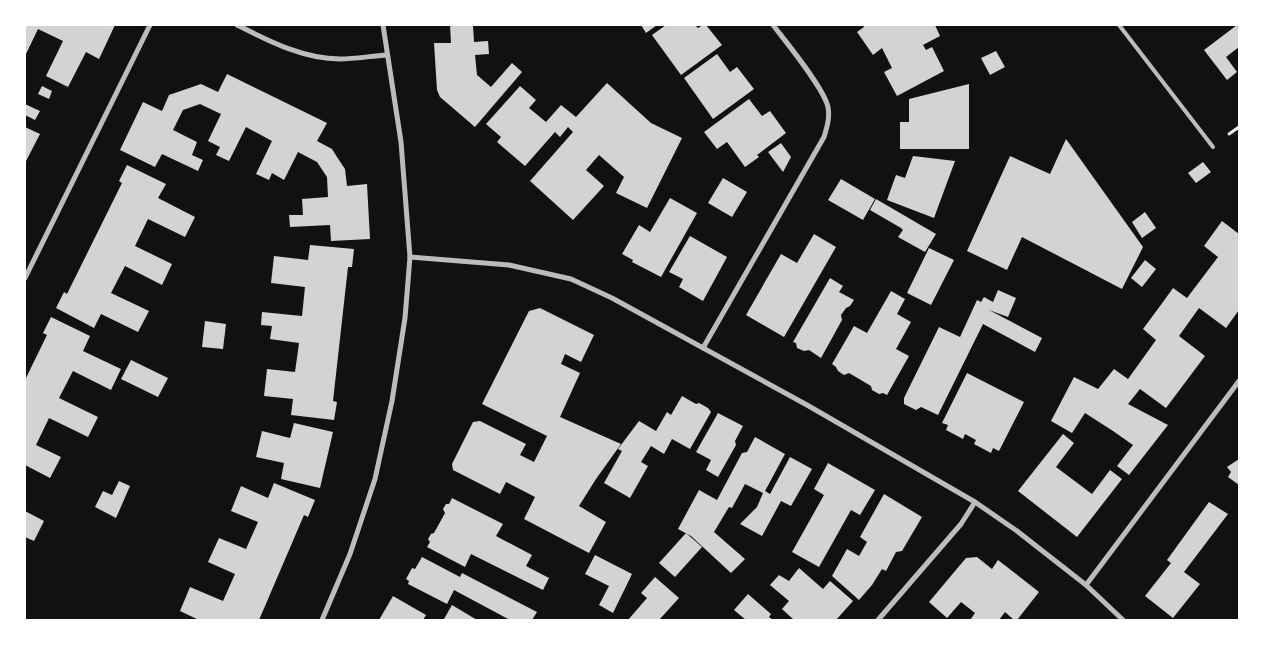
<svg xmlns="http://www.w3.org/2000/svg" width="1264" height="645" viewBox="0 0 1264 645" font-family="'Asap Condensed',sans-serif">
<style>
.building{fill:#d3d3d3}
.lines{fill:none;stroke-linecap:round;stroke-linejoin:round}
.path{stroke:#f5f5f5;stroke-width:3}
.service{stroke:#bcbcbc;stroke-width:4}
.minor{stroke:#bcbcbc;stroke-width:5}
</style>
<rect width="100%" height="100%" fill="#111"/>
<g class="building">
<polygon points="25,25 115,25 99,59 86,52 68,87 46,76 63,41 38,29 25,56"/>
<polygon points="450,25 473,25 474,42 488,41 489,54 475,55 477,75 491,87 512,63 522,72 475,127 440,97 437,90 434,43 451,43"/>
<polygon points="641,25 657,25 646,33"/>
<polygon points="666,25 695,25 698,28 703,25 706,25 722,45 681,75 652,35"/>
<polygon points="863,25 935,25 940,36 923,45 926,50 932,47 944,71 897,96 884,72 892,68 882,48 873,55 857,32 864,27"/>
<polygon points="1237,25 1239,29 1239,47 1226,57 1237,72 1227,80 1204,50"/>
<polygon points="996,51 1005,67 990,75 981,58"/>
<polygon points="717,54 730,72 737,67 754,89 713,119 684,78"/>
<polygon points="227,74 327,123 317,141 332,149 337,157 345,169 347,186 367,184 370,239 331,241 330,225 290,227 289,215 303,215 302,199 328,197 327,177 317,162 298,152 284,180 272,173 269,180 256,174 272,141 246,127 229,161 216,155 220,147 208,141 221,114 200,104 183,110 173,130 197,142 192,155 203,160 198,171 162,154 155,167 120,150 143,102 162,111 169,95 201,84 218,92"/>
<polygon points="607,83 651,123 682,138 647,208 616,193 624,177 599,155 586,170 604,186 573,220 530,181 573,132 568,127 560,137 555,132 525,166 497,142 501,137 486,124 520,86 536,100 529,108 546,122 561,105 576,117"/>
<polygon points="969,84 969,149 900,149 900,122 909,122 909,99"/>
<polygon points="42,86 52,91 49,99 38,94"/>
<polygon points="749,99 762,116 770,111 786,133 757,155 759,157 745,167 727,142 717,149 704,132"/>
<polygon points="25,104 40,111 35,120 25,115"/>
<polygon points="25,127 40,134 25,163"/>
<polygon points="1066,139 1143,247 1122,289 1022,237 1007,270 967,251 1010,156 1050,174"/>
<polygon points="781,143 791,157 783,172 768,152"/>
<polygon points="913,156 955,161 934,218 887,200 896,175 905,178"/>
<polygon points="1203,162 1211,172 1196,183 1188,173"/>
<polygon points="127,165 166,184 158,198 195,217 185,237 148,219 135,246 172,264 162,285 125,266 111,293 149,311 138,332 101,314 94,328 56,308 64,292 67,294 118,191 122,183 119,181"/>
<polygon points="723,178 747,192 732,217 708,203"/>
<polygon points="841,179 875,199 863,220 828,200"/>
<polygon points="670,198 697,213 661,277 632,262 633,260 622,254 639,225 650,232"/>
<polygon points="876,199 936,234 925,252 898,237 903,230 901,228 870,210"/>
<polygon points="1145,212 1156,228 1142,238 1132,222"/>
<polygon points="1222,221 1239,234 1239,310 1226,328 1199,308 1179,336 1205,356 1166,408 1140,389 1128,404 1168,425 1129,475 1117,466 1133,445 1113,431 1085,413 1072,433 1051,421 1074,377 1098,389 1114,369 1128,379 1156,340 1143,329 1163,302 1173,288 1187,298 1218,257 1204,246"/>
<polygon points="814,234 836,247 784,337 746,315 781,254 797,263"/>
<polygon points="690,236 727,257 703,301 679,287 683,279 669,272"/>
<polygon points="310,245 354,249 352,267 348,267 333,401 337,402 334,420 291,415 293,399 264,396 267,369 295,372 299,343 270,339 272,326 261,325 262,312 302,316 305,287 271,283 274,256 308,260"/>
<polygon points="929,248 954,260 931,305 907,293"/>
<polygon points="1145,260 1156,269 1142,287 1131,278"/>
<polygon points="830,278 843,286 839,292 854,300 850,306 846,308 841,315 842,320 821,358 809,350 804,351 797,348 796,343 793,342"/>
<polygon points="998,290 1016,298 1008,317 989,310 1042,338 1035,352 983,324 938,415 921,407 916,410 904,404 904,398 939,327 960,337 977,300 981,302 984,297 993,302"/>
<polygon points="891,291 905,299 897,314 911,322 896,349 909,356 887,395 883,393 879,394 872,390 871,386 849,373 844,375 838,371 836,367 832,364 854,326 867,333"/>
<polygon points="540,308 594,335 581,362 565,354 561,364 580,373 560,417 621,444 596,479 579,506 606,522 589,553 524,519 535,497 506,482 500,494 453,470 452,464 473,422 480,421 526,444 520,455 534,462 547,436 482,404 529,311"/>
<polygon points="51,317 90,336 83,351 121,369 111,390 73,371 59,398 98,417 88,437 49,418 36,445 61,457 50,478 25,465 25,380 47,335 43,333"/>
<polygon points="205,321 226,324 223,349 202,347"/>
<polygon points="131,360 168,378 158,397 121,379"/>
<polygon points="967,373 1024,402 999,451 993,448 991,453 974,444 976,440 965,434 963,439 946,430 948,425 942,423"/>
<polygon points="682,396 696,404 699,403 708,408 711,412 690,449 672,439 664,454 651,446 641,462 648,466 630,498 604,483 622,451 618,449 639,421 656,431 667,412 671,415"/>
<polygon points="718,413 743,426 735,441 736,445 718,477 706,470 711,460 696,452"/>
<polygon points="294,423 333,432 320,488 281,479 284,463 256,457 262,431 290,438"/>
<polygon points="1063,434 1074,443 1056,467 1092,494 1110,470 1122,479 1077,537 1018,491"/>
<polygon points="755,437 785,454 765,491 770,494 790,457 812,469 791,506 781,501 762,536 740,524 757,507 763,493 745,484 732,508 729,507 714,532 745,559 731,573 691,536 678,529 699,490 717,500 742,453 747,452"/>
<polygon points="1239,459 1239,485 1228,477 1231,472 1227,467"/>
<polygon points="828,463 875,490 860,515 851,510 819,567 792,552 824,495 814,489"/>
<polygon points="119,481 130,486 116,518 95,507 103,491 112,495"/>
<polygon points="274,483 315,500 308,517 304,515 259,620 199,620 180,611 190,587 223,601 235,574 208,562 219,538 246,549 258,522 231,511 241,486 268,498"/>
<polygon points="884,494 922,517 902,551 896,552 886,571 882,569 872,585 859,600 832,576 847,549 859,556 867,542 860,537"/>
<polygon points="452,498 503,524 496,536 532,555 526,566 549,578 543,590 471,554 465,567 427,547 430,542 428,539 431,534 434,533 445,513 443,509 446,504 449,504"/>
<polygon points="1209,502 1228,514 1184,572 1200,584 1173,618 1145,596 1171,563 1167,560"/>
<polygon points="25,511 44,521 34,541 25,537"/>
<polygon points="686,533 702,547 675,577 659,563"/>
<polygon points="595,555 632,574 613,613 599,605 609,586 585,574"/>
<polygon points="422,557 460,577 462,573 537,612 532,620 510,620 454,590 447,604 408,584 409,581 406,579 412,568 415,569"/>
<polygon points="977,557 992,569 998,560 1039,592 1017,620 1014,620 1005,612 999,620 970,620 975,613 961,602 947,618 929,602 966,558"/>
<polygon points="799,568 823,589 830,581 853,601 836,620 794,620 782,609 789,601 770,585 779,575 789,581"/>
<polygon points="655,577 679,598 659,620 628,620 647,598 641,593"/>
<polygon points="748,594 771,614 769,617 773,620 746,620 734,610"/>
<polygon points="393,596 426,615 423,620 379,620"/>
<polygon points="452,605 477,620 444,619"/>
</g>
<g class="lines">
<polyline class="path" points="1229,134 1239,127"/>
<polyline class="service" points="1119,25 1213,147"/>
<g class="minor">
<path d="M237,25C269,41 303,59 340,59C355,59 371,56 387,55"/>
<polyline points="410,257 509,265 571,279 612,298 807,405 975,502 1017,531 1086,585 1123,620"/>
<polyline points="25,278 150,25"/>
<path d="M703,348L824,137C827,127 830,118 828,107C824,88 786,42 773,25"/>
<polyline points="1086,585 1239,381"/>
<polyline points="322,620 350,554 375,479 392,401 405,318 410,257 401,142 383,25"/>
<polyline points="878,620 961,524 975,502"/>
</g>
</g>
<rect width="1264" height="645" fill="none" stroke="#ffffff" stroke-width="52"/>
</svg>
